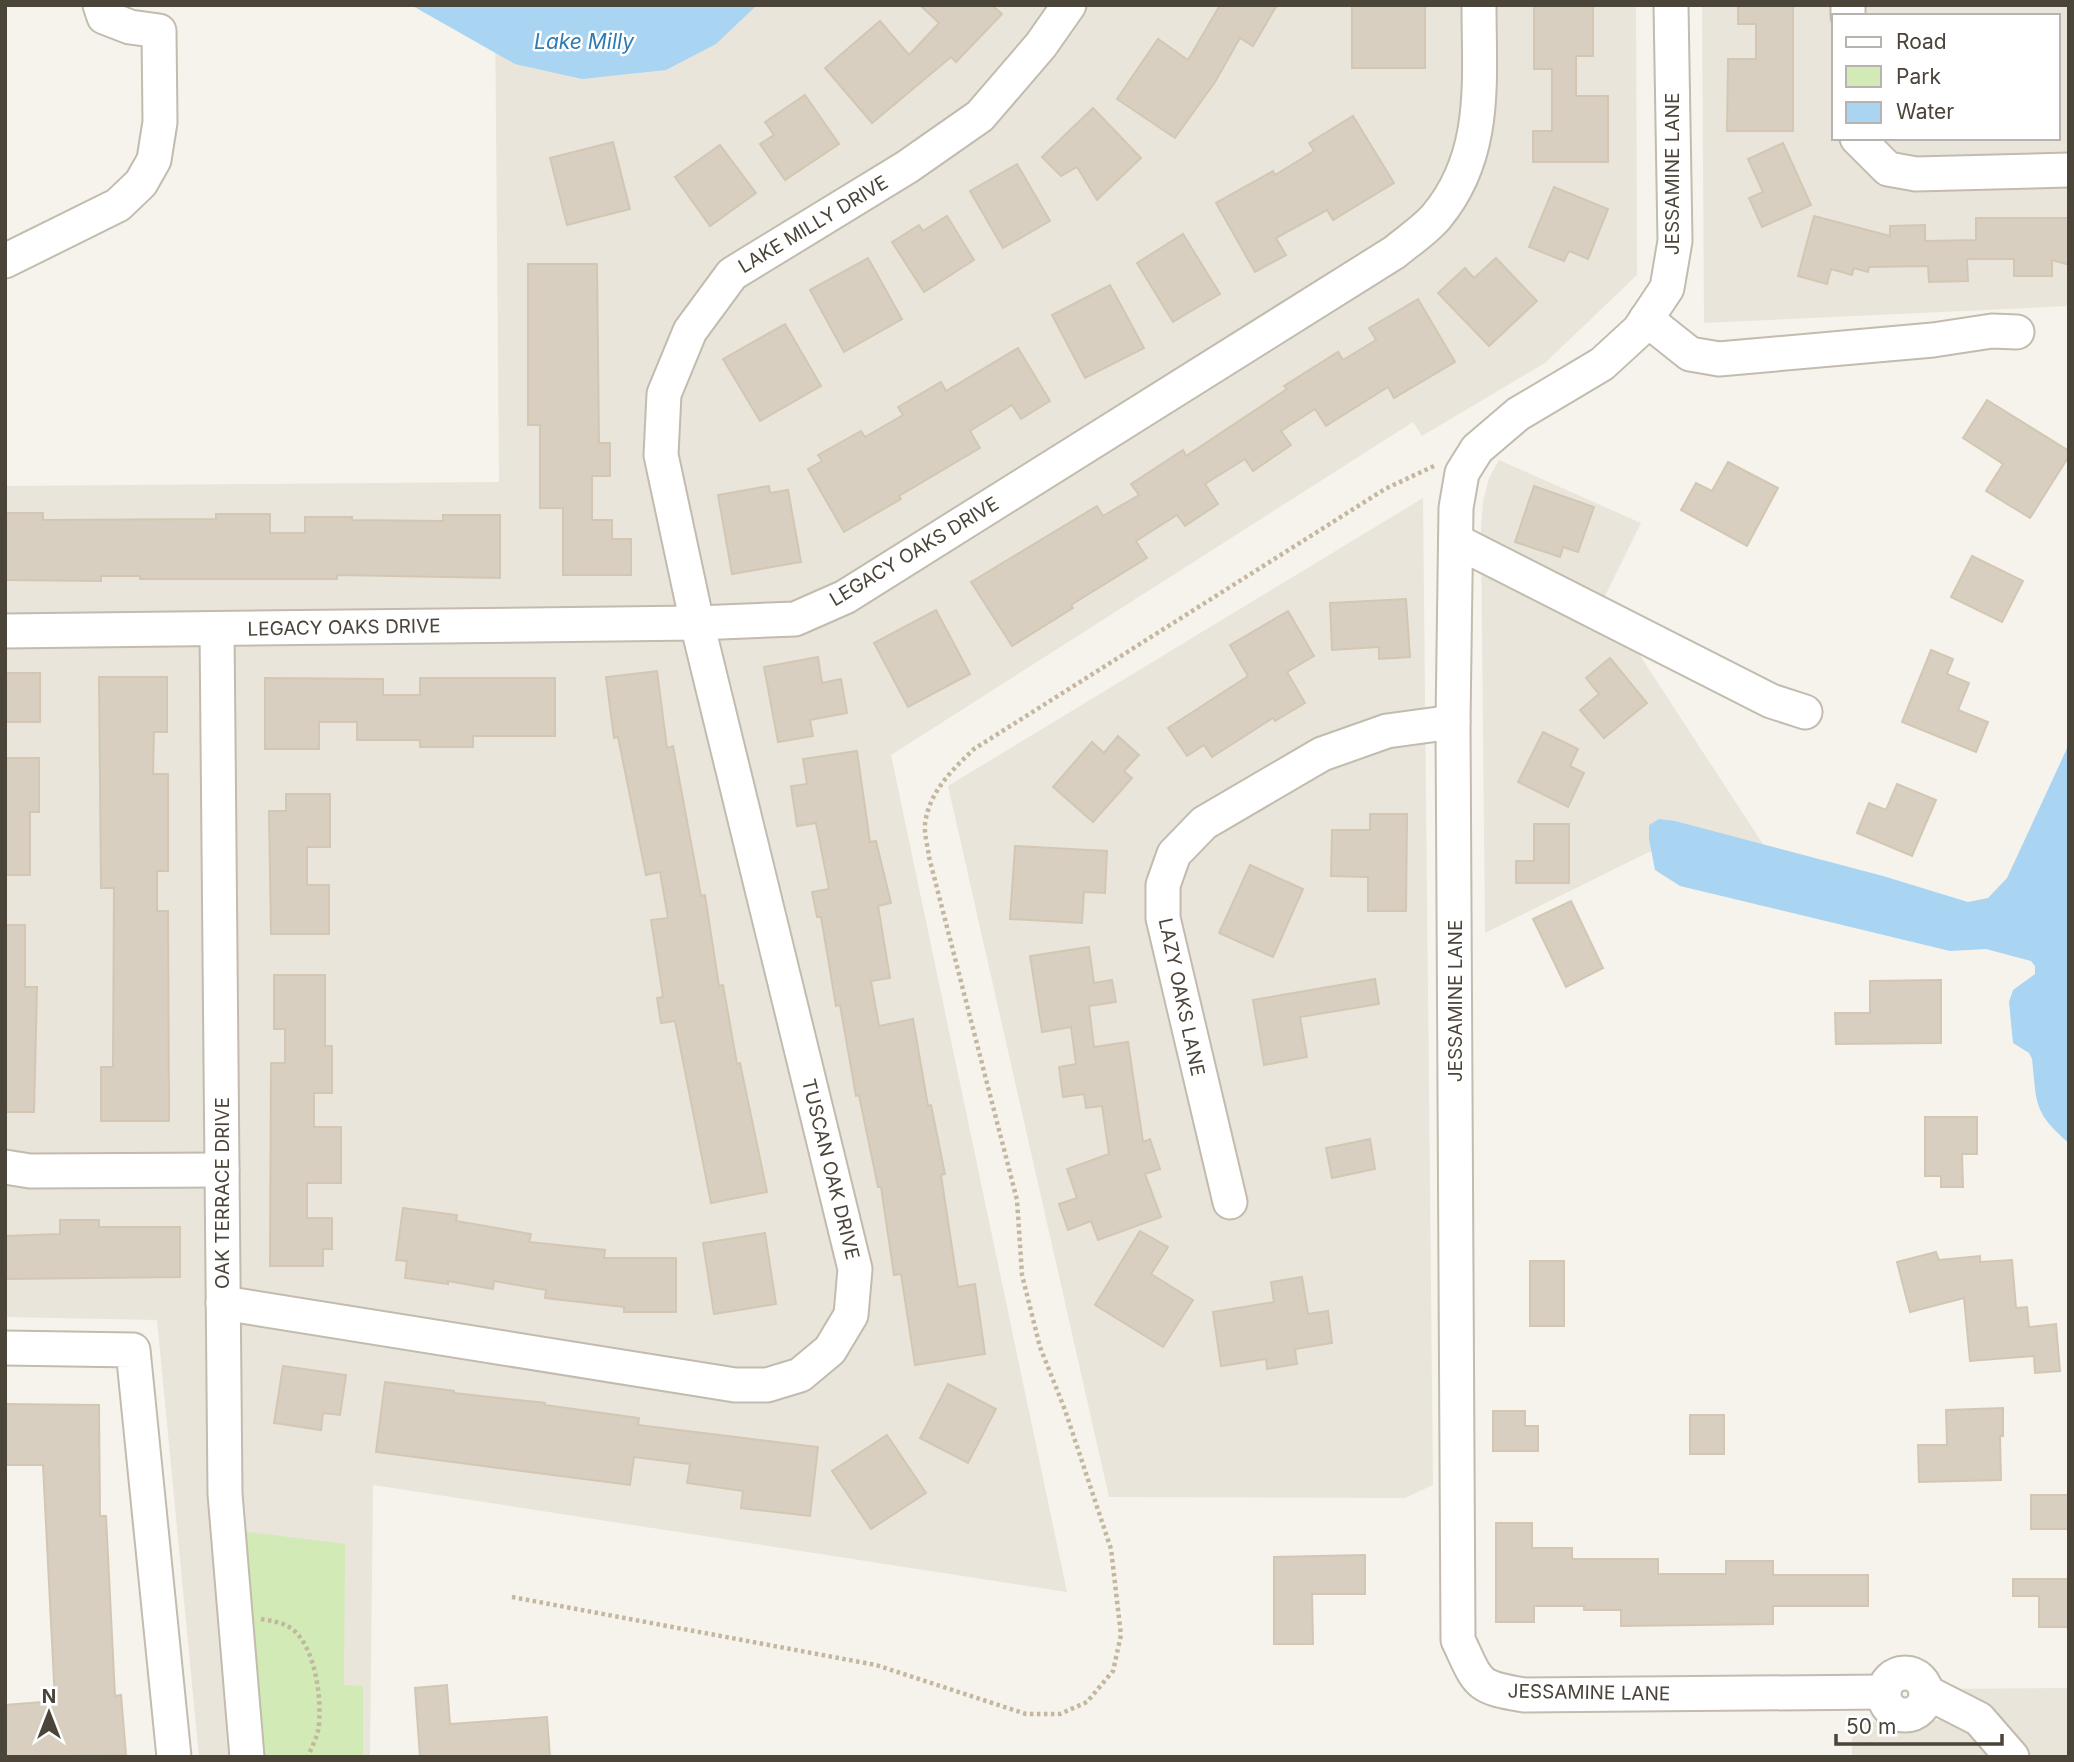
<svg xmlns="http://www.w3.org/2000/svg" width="2074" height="1762" viewBox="0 0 2074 1762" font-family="Inter,sans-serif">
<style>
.residential{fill:#eae5da;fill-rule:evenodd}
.green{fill:#d2eab5}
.water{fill:#a9d4f2}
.building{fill:#d8cfc1;stroke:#d3c7b4;stroke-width:2}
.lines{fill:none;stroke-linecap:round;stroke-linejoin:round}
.minor-casing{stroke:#c2bbae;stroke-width:37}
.path{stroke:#c4b79f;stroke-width:4.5;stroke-dasharray:3.5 3.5;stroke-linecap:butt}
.minor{stroke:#fff;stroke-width:33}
.labels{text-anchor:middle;stroke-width:5;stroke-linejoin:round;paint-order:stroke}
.street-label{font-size:19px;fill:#4b4439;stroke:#fff}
.water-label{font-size:21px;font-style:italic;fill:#2e7ab2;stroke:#fff}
</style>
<rect width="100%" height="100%" fill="#f6f3ec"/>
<g class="residential">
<polygon points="495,5 1636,5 1637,275 1545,363 1422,436 1413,422 891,755 1067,1592 373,1485 370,1757 199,1757 157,1320 5,1317 5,486 499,482"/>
<path d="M1702,5H2069V306L1704,323ZM1834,16H2058V138H1834Z"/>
<polygon points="1499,460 1641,523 1601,604 1609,608 1785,878 1659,847 1485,933 1481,529 1483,502 1489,478"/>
<polygon points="1423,498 1433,1485 1405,1498 1109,1497 948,786"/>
<polygon points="2069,1688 2069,1757 1852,1757 1852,1722 1940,1720 1940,1689"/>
</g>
<polygon class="green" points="239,1531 345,1544 344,1685 363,1686 363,1757 256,1757"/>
<g class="water">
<polygon points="411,5 757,5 716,44 666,70 582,79 515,64"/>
<path d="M2069,744V1143C2033,1112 2037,1104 2032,1059L2029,1053L2013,1043L2009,1002L2013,990L2035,974V966L2031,961L1986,949L1950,951L1680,886L1655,870L1649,839V825L1659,819L1675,821L1883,876L1968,902L1988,898L2007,878Z"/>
</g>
<g class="building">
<polygon points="920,5 992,5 1002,14 956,62 951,57 872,123 825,68 880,21 909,55 939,23"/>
<polygon points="1220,5 1277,5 1253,46 1240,38 1215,82 1175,138 1117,99 1158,39 1188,60"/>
<rect x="1352" y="5" width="73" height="63"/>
<polygon points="1534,5 1593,5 1593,56 1576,56 1576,96 1608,96 1608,162 1533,162 1533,131 1552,131 1552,69 1534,69"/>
<polygon points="1738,5 1793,5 1793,131 1727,131 1728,59 1756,59 1756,24 1738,24"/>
<polygon points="805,95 839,144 785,180 760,144 774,135 765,122"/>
<polygon points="1093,108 1141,158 1097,200 1077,167 1061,176 1042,157"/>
<polygon points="1353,116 1394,183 1333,220 1327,210 1276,238 1286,255 1255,272 1216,203 1273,171 1275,175 1314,151 1309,143"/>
<polygon points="613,142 630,209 567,225 550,158"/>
<polygon points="1783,143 1811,205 1762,227 1749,198 1763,192 1748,159"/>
<polygon points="720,145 756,193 710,226 675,177"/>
<polygon points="1017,164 1050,221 1003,248 970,191"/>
<polygon points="1554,187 1608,209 1588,259 1569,251 1564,261 1529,247"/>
<polygon points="947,216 974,260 924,292 892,242 919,225 923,231"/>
<polygon points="1814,216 1890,236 1890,226 1925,225 1925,241 1976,240 1976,218 2069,218 2069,265 2052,260 2052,276 2014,276 2014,259 1967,259 1968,281 1929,282 1928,266 1869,267 1868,272 1854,268 1852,275 1831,269 1827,284 1798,276"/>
<polygon points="1183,234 1220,294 1173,322 1137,263"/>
<polygon points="868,258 902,319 844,352 810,290"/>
<polygon points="1496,258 1537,301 1489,346 1438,293 1465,268 1474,278"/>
<polygon points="528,264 597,264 599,443 610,443 610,476 592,476 592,520 612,520 612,539 631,539 631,575 563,575 563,508 540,508 540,425 528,425"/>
<polygon points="1110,285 1144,348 1085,378 1052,315"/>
<polygon points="1418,299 1455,362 1394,398 1388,387 1326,426 1315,409 1281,431 1291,445 1253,471 1245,459 1205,484 1218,504 1185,526 1177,515 1136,541 1147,558 1071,605 1073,608 1012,646 971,582 1097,506 1103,516 1139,495 1131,484 1183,450 1186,456 1287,389 1284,386 1338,352 1343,360 1376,340 1369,328"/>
<polygon points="785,324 821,386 760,421 723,359"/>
<polygon points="1018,348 1050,401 1021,419 1012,405 970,431 980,448 899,496 901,499 844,532 808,469 822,461 818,455 861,431 865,437 903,415 898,407 941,382 946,391"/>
<polygon points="1987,400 2069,451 2069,456 2030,518 1986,491 2003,464 1963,438"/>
<polygon points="1728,462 1778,488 1747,546 1681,510 1696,483 1712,491"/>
<polygon points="769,486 770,493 788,490 801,562 732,574 718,495"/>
<polygon points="1534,486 1594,507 1578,552 1563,547 1560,557 1515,542"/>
<polygon points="5,513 43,513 43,520 216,519 216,514 270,514 270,533 305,533 305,517 352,517 352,520 443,521 443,515 500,515 500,578 337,575 337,579 140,579 140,576 101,576 101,581 5,580"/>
<polygon points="1972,556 2023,581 2002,622 1951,597"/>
<polygon points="1406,599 1410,657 1379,659 1379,647 1332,650 1330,603"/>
<polygon points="936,610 970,674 908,707 874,643"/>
<polygon points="1288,611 1314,656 1287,672 1305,703 1275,721 1273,718 1212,757 1204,745 1187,756 1168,728 1248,676 1230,645"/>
<polygon points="1931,650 1953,659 1947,674 1969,683 1958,710 1988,722 1976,752 1902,722"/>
<polygon points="818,657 822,683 841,679 847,713 810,720 813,736 778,742 764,667"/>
<polygon points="1610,658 1647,703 1604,738 1580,710 1599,694 1586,678"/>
<polygon points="657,671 667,748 673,746 701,896 705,895 719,986 723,985 737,1064 740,1063 767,1192 711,1203 675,1021 661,1023 657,998 663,997 651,920 668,918 660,872 646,875 618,737 614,738 606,677"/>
<rect x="5" y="673" width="35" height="49"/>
<polygon points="99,677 167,677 167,732 154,732 153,774 168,774 168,871 157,871 157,911 168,911 169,1121 101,1121 101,1067 113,1067 114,888 101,888"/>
<polygon points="265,678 383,679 383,695 420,695 420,678 555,678 555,736 473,736 473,747 420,747 420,740 357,740 357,722 319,722 319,749 265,749"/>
<polygon points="1543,732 1578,749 1570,766 1584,773 1568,807 1518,782"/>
<polygon points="1118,736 1139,755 1124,771 1132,778 1093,822 1053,787 1092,742 1104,753"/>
<polygon points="857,751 870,842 876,841 891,903 878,906 890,978 871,981 879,1026 913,1019 928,1106 931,1105 945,1174 941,1175 958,1287 975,1284 985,1354 915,1365 901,1274 894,1275 881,1187 878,1187 859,1095 856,1096 840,1005 836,1006 821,917 817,917 812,892 829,889 816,823 797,826 791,786 807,784 803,759"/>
<polygon points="5,758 39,758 39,812 30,812 30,875 5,875"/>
<polygon points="1897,784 1936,800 1912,856 1857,833 1869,803 1886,810"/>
<polygon points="286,794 330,794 330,847 307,847 307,885 329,885 329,934 271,934 269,811 286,811"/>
<polygon points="1370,814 1407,814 1406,911 1368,911 1368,877 1331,876 1332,830 1370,830"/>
<polygon points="1534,824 1569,824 1569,883 1516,883 1516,861 1534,861"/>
<polygon points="1015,846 1107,851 1105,893 1084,892 1082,923 1010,919"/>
<polygon points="1250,865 1303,889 1273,957 1219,933"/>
<polygon points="1571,901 1603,968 1566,987 1533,919"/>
<polygon points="5,925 25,925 25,987 37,987 34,1112 5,1112"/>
<polygon points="1089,947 1094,983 1112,980 1116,1002 1089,1006 1094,1047 1128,1042 1143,1142 1150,1139 1160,1169 1145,1174 1161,1217 1098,1240 1091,1221 1068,1230 1059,1204 1077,1198 1067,1169 1109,1154 1102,1106 1086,1108 1084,1094 1063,1097 1059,1067 1076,1064 1071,1027 1042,1032 1030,956"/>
<polygon points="274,975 325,975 325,1046 332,1046 332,1093 314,1093 314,1127 341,1127 341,1183 307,1183 307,1218 332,1218 332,1249 323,1249 323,1266 270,1266 271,1063 285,1063 285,1029 274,1029"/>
<polygon points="1375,979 1379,1004 1300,1017 1307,1057 1264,1065 1253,1000"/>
<polygon points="1941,980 1941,1043 1836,1044 1835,1013 1870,1013 1870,981"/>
<polygon points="1925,1117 1977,1117 1977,1154 1962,1154 1963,1187 1941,1187 1941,1176 1925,1176"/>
<polygon points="1370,1139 1375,1169 1332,1178 1326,1148"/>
<polygon points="403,1208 457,1215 456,1221 531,1234 529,1242 605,1250 604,1258 676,1258 676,1312 624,1312 624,1307 545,1298 546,1290 494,1281 493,1289 448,1281 448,1284 405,1278 407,1261 396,1260"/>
<polygon points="60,1220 99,1220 99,1227 180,1227 180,1277 5,1279 5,1236 60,1234"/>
<polygon points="1140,1231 1168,1247 1151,1274 1193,1300 1163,1347 1095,1305"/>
<polygon points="765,1233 776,1304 714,1314 703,1243"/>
<polygon points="1936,1252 1939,1260 1980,1256 1980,1262 2012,1260 2016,1308 2027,1307 2029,1327 2056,1324 2060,1371 2035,1373 2034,1356 1970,1361 1964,1298 1910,1312 1897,1262"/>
<rect x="1530" y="1261" width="34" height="65"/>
<polygon points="1302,1277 1308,1314 1328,1311 1332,1343 1295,1349 1297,1364 1267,1369 1266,1359 1221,1366 1213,1312 1274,1302 1271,1282"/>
<polygon points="283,1366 346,1375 340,1415 323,1413 321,1430 274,1423"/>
<polygon points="385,1382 454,1391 454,1393 545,1403 545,1405 639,1418 638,1425 818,1447 810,1516 741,1508 743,1491 687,1483 690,1464 634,1457 630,1485 376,1452"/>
<polygon points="948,1384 996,1409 968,1463 920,1438"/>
<polygon points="5,1404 99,1405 100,1516 106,1516 115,1696 121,1695 126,1755 5,1757 5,1705 55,1701 43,1465 5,1465"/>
<polygon points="2003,1408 2003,1436 2000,1436 2001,1480 1919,1482 1918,1445 1947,1445 1946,1410"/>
<polygon points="1493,1411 1525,1411 1525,1426 1538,1426 1538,1451 1493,1451"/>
<rect x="1690" y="1415" width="34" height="39"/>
<polygon points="887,1435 926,1493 871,1529 832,1471"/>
<rect x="2031" y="1495" width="38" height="34"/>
<polygon points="1496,1523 1532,1523 1532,1548 1572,1548 1572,1559 1658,1559 1658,1574 1726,1574 1726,1561 1773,1561 1773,1575 1868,1575 1868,1606 1773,1606 1773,1624 1621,1626 1621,1610 1584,1610 1584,1606 1534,1606 1534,1622 1496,1622"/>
<polygon points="1365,1555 1365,1594 1312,1594 1313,1644 1274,1644 1274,1557"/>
<polygon points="2013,1579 2069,1579 2069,1627 2039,1627 2039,1596 2013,1596"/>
<polygon points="447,1685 450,1724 547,1717 550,1757 420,1757 415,1688"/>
</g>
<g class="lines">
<defs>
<g id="minor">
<path d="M1671,5L1675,241L1667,288L1639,330L1602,364L1518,414L1477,449L1462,473L1456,508L1453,722L1458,1640C1479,1684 1475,1687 1524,1695L1884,1692"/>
<polyline points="1848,5 1848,16"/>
<polyline points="1857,138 1888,169 1916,174 2069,170"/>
<polyline points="5,261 118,205 141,183 154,160 160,122 159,31 130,27 104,17 100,5"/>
<polyline points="1646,319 1690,354 1719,359 1933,340 1992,331 2017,332"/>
<polyline points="1456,541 1771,701 1805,712"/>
<polyline points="217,629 225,1494 247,1757"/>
<path d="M5,631L697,623L795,619L845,597L1395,252C1408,241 1425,230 1436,217C1488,155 1479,81 1479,5"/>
<polyline points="5,1167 30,1171 222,1170"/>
<polyline points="1230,1202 1163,918 1163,885 1174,854 1204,823 1322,754 1387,731 1453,722"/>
<polyline points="223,1303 735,1385 767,1385 800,1375 830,1350 851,1315 855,1269 697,623 661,455 664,394 690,331 732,274 907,167 980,116 1041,45 1069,5"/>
<polyline points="5,1348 133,1350 174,1757"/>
<circle cx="1905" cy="1694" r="21"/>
<polyline points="1926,1692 1979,1719 2012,1757"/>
</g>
</defs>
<use href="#minor" class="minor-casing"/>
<g class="path">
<path d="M512,1597L876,1665L1026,1714H1060L1087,1702L1113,1671L1121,1635L1111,1549L1065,1410L1040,1347L1022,1275L1017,1200L929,857C928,847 924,834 925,824C929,792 952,770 974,749L1385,489L1436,465"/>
<path d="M261,1619C272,1621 283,1622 292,1629C316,1647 323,1703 318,1731C316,1740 311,1748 308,1757"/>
</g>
<use href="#minor" class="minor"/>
</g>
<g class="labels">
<g class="street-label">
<text transform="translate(1672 174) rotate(-90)" y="7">JESSAMINE LANE</text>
<text transform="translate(813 224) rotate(-31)" y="7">LAKE MILLY DRIVE</text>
<text transform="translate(914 551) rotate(-31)" y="7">LEGACY OAKS DRIVE</text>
<text transform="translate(344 627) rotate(-1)" y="7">LEGACY OAKS DRIVE</text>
<text transform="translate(1182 997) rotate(78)" y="7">LAZY OAKS LANE</text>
<text transform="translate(1455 1001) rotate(-90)" y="7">JESSAMINE LANE</text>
<text transform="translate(831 1169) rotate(76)" y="7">TUSCAN OAK DRIVE</text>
<text transform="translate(222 1193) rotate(-90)" y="7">OAK TERRACE DRIVE</text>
<text transform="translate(1589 1692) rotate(1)" y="7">JESSAMINE LANE</text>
</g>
<g class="water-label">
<text x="584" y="49">Lake Milly</text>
</g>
</g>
<rect width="2074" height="1762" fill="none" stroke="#4b4439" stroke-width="14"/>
<rect x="1832" y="14" width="228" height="126" fill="#ffffff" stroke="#b7b4b0" stroke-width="2"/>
<rect x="1846" y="37" width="35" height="10" fill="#ffffff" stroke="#b7b4b0" stroke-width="2"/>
<text x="1896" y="49" font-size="21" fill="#4b4439">Road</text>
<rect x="1846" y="66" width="35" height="21" fill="#d2eab5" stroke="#b7b4b0" stroke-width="2"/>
<text x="1896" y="84" font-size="21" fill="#4b4439">Park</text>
<rect x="1846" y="102" width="35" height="21" fill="#a9d4f2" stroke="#b7b4b0" stroke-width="2"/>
<text x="1896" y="119" font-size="21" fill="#4b4439">Water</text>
<g transform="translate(49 1713)" stroke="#ffffff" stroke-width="5" paint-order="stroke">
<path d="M0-5L12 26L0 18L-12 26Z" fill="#4b4439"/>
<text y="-10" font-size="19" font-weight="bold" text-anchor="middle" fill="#4b4439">N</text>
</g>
<path d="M1836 1734v10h166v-10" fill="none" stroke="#4b4439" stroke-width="3.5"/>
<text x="1846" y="1734" font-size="21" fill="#4b4439" stroke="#ffffff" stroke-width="5" paint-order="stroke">50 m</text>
</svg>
